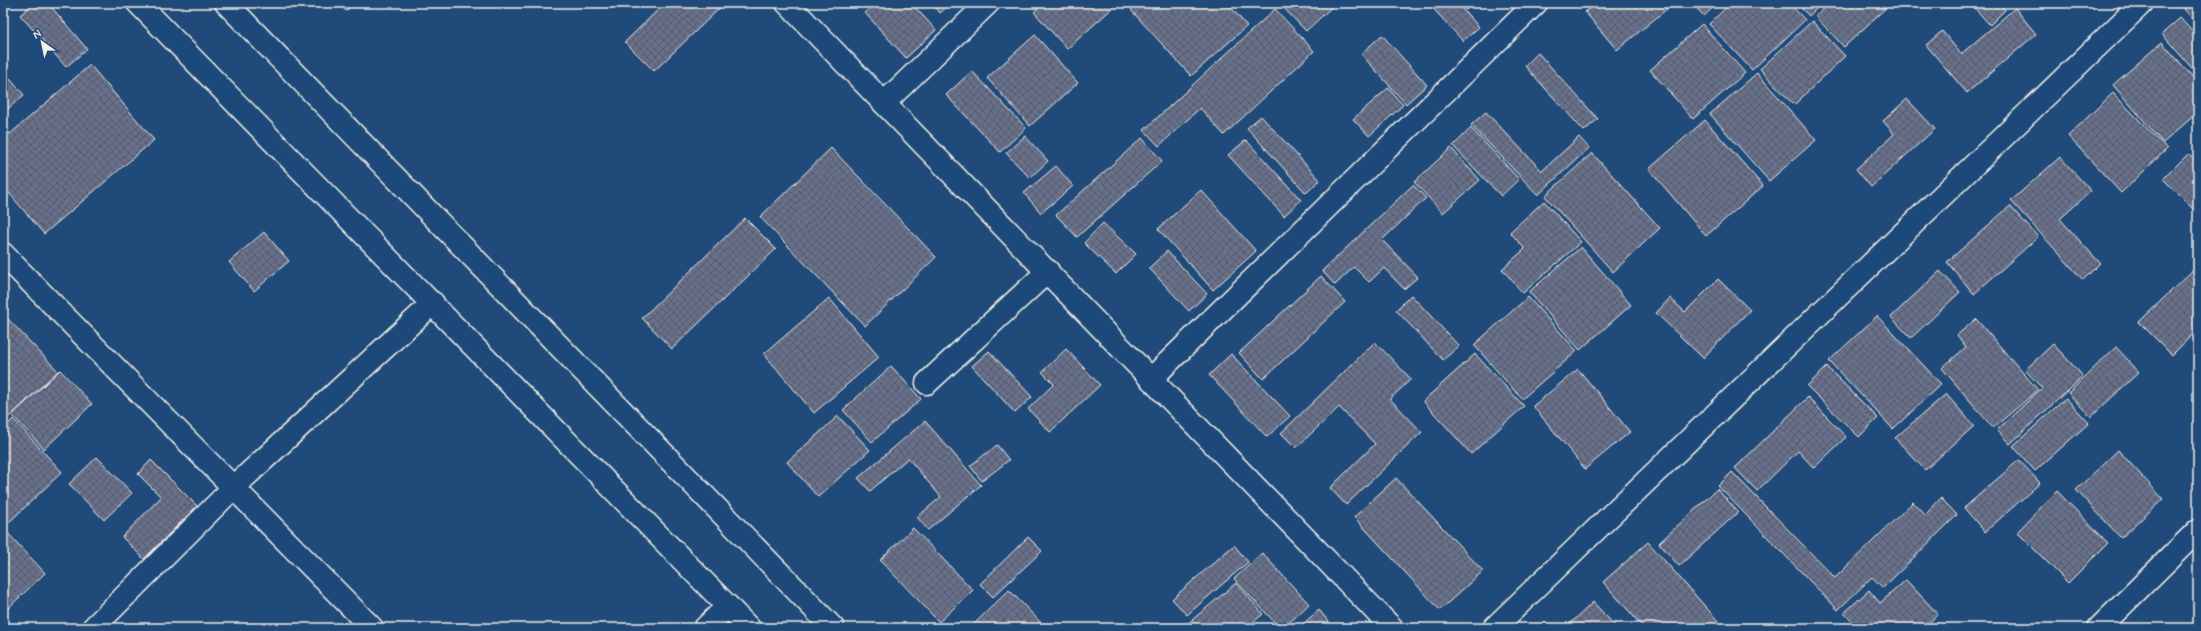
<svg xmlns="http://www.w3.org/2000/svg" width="2201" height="631" viewBox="0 0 2201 631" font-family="Mynerve,sans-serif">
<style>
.building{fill:url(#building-cross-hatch);stroke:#f4f1e8}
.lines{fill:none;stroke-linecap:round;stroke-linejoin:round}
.minor-casing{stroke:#f4f1e8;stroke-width:25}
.tertiary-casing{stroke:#f4f1e8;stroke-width:25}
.minor{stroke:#1f4a7a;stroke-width:22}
.tertiary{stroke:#1f4a7a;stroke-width:22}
</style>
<defs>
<pattern id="building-cross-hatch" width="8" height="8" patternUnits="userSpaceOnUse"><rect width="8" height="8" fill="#676f8c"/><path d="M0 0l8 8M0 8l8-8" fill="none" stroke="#565a66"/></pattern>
</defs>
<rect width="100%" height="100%" fill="#1f4a7a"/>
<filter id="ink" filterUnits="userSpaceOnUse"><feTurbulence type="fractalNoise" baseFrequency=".025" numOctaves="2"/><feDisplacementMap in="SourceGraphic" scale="8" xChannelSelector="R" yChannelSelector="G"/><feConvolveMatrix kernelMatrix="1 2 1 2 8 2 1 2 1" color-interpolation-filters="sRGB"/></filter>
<g filter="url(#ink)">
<g class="building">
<polygon points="34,3 48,3 87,49 66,67 20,15"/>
<polygon points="338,3 354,3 346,11"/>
<polygon points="665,3 719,3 722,6 654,71 625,42"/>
<polygon points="877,3 911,3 936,30 906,58 865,13"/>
<polygon points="931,3 952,3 940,13"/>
<polygon points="1044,3 1116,3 1117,4 1067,49 1034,12"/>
<polygon points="1138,3 1227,3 1247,26 1191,76 1131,10"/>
<polygon points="1279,3 1336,3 1306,31"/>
<polygon points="1428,3 1457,3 1479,27 1463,41"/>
<polygon points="1460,3 1474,3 1466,10"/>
<polygon points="1597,3 1664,3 1668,8 1617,50 1585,12"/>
<polygon points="1692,3 1718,3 1704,16"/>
<polygon points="1731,3 1789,3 1805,20 1752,70 1709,24"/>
<polygon points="1796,3 1822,3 1809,16"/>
<polygon points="1829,3 1891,3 1844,47 1815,16"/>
<polygon points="1970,3 1999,3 2005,10 1990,25"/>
<polygon points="2191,3 2198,3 2198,25 2184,9"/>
<polygon points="2015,8 2036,34 1967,93 1926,45 1942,31 1961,54"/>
<polygon points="1275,9 1314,51 1224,135 1200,108 1159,146 1144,130"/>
<polygon points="2180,18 2198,38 2198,75 2162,34"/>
<polygon points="1812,21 1845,56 1794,105 1760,69"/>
<polygon points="1702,24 1745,73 1693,119 1650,70"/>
<polygon points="1035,35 1078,83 1030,126 987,78"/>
<polygon points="1382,35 1427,85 1406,104 1361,54"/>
<polygon points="2162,42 2198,83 2198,112 2163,143 2113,85"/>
<polygon points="1538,53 1598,119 1584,131 1525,66"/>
<polygon points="90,65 154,140 44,234 3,186 3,126 10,134"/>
<polygon points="3,71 24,95 3,113"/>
<polygon points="972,71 1026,128 1000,152 946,95"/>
<polygon points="1757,73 1816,140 1769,181 1710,114"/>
<polygon points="1388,88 1403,105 1369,136 1353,119"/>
<polygon points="2113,93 2167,149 2121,193 2068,136"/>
<polygon points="1907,99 1935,129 1871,187 1856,169 1894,134 1883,121"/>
<polygon points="1486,112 1542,171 1579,137 1589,148 1538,195 1471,125"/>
<polygon points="1261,116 1320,180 1306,193 1247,128"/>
<polygon points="1705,120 1763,186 1706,236 1649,169"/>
<polygon points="1471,128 1519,179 1501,196 1453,146"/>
<polygon points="1025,136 1048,161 1030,178 1006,153"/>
<polygon points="1142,138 1162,161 1077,237 1056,215"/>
<polygon points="1246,140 1301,200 1284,216 1228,155"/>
<polygon points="831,148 936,257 865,326 760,217"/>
<polygon points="1451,148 1480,180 1443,213 1414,182"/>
<polygon points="1592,153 1660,228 1613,272 1545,196"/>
<polygon points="2188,154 2198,164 2198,214 2163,179"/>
<polygon points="2060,157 2091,191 2060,219 2100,263 2083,280 2011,201"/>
<polygon points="1056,166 1073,186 1041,213 1024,193"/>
<polygon points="1413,185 1426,198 1382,240 1418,277 1404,289 1384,268 1369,282 1354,267 1335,285 1322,271"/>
<polygon points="1201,190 1256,251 1213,290 1158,229"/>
<polygon points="1544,201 1581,242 1523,293 1502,269 1525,249 1510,232"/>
<polygon points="2010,206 2038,237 1974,294 1947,262"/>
<polygon points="745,218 776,249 672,349 642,318"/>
<polygon points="1103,223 1136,254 1116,274 1084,243"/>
<polygon points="264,232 289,261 254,291 229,262"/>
<polygon points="1581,247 1631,305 1580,350 1529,292"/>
<polygon points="1167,251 1207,294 1189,311 1149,268"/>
<polygon points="2196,267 2198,269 2198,329 2172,355 2139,322"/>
<polygon points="1940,271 1960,292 1911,338 1891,317"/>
<polygon points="1321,276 1345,302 1263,379 1239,353"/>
<polygon points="1718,279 1750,310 1703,358 1656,313 1670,298 1685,312"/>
<polygon points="1411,295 1459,346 1443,360 1396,310"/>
<polygon points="1528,297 1577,351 1522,399 1474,345"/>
<polygon points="829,298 879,357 814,413 764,354"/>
<polygon points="5,316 58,371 9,417 3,411 3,318"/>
<polygon points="1877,316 1941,384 1893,429 1829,361"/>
<polygon points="1976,319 2038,390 1993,428 1942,368 1966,347 1957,335"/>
<polygon points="1375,342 1411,379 1390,399 1422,432 1346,505 1330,488 1375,444 1339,407 1296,448 1281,433"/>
<polygon points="2053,344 2083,376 2010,444 1997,430 2042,388 2025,370"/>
<polygon points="2116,347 2139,372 2091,417 2068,393"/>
<polygon points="1066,349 1100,385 1050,432 1028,409 1054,384 1042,372"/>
<polygon points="989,351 1032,397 1015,413 972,366"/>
<polygon points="1231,354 1290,416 1267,437 1209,375"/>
<polygon points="1475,354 1524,406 1471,454 1423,401"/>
<polygon points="891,366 921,399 872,442 843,410"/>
<polygon points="1827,367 1878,418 1859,437 1807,386"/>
<polygon points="1578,369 1630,432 1585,469 1533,406"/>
<polygon points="60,370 92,404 44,449 12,415"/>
<polygon points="1946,394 1974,426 1925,470 1895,438"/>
<polygon points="1808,397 1846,437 1814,468 1798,451 1757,491 1735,468"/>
<polygon points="2066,398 2089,423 2035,471 2013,446"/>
<polygon points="838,416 870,450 818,497 787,462"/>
<polygon points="13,419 62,472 5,526 3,524 3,429"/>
<polygon points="925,421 981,485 928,530 917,517 941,497 908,458 870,491 858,478"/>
<polygon points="997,445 1009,460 982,481 970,466"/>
<polygon points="2118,450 2163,499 2121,538 2076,490"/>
<polygon points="97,457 132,493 104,520 69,484"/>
<polygon points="151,460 197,506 144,559 122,537 161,497 138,474"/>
<polygon points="2019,460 2040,483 1985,532 1964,508"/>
<polygon points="1732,472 1835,578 1913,502 1925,515 1941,498 1957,515 1883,588 1872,577 1838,610 1718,486"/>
<polygon points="1396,478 1483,571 1440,610 1354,517"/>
<polygon points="1717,489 1738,512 1679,566 1659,543"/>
<polygon points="2057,491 2108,543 2068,583 2017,532"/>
<polygon points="3,528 45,573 3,613"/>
<polygon points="913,528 973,590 939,622 880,560"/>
<polygon points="1028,537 1042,551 993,597 980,584"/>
<polygon points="1648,542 1718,621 1710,628 1644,628 1603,582"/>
<polygon points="1234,545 1248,562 1187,615 1172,599"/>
<polygon points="1262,553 1309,604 1284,628 1280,628 1234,579"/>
<polygon points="1906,580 1938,614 1924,628 1858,628 1844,613 1869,590 1880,603"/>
<polygon points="1236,583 1263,614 1246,628 1189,628 1186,625"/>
<polygon points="1009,590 1046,628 970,628"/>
<polygon points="1593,602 1617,628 1566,628"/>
<polygon points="1319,610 1334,628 1298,628"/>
</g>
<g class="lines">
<defs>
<g id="minor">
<polyline points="787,3 1392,628"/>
<polyline points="884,103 988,3"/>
<polyline points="3,254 372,628"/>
<polyline points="1151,379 1536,3"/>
<polyline points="927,383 1048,271"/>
<polyline points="93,628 234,487 433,303"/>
<polyline points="705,628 728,606"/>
<polyline points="1494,628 2142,3"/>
<polyline points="2099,628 2198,530"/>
</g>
<g id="tertiary">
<polyline points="138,3 749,628"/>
<polyline points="226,3 833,628"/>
</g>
</defs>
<use href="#minor" class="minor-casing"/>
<use href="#tertiary" class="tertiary-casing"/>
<use href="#minor" class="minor"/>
<use href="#tertiary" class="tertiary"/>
</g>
</g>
<rect width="2201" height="631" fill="none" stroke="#1f4a7a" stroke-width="16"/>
<rect x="8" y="8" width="2185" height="615" fill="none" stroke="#f4f1e8" stroke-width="1.5" filter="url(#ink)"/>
<g transform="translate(42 42) rotate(327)" stroke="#1f4a7a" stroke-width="3" paint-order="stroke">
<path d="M0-3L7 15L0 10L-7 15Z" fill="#f4f1e8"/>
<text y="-6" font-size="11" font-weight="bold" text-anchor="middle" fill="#f4f1e8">N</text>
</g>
</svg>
